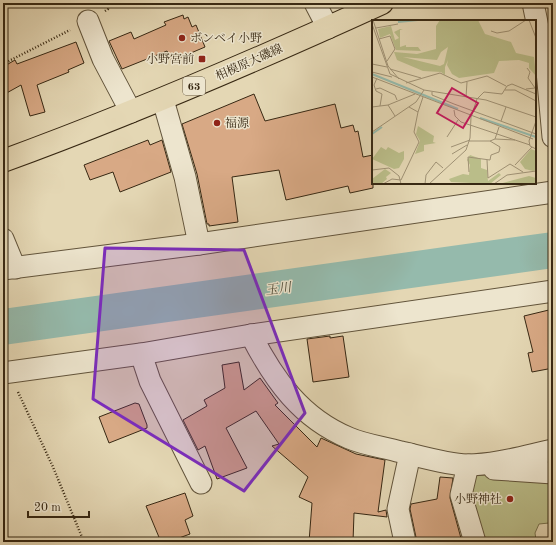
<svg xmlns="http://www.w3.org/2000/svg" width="556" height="545" viewBox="0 0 556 545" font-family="'Old Standard TT','Noto Serif JP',serif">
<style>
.green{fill:#babd89;stroke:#78724e}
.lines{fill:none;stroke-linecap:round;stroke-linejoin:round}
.river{stroke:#95baac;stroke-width:36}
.building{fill:#d8a985;stroke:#372813}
.minor-casing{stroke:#62543b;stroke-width:23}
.major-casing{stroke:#372813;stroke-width:24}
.path{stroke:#372813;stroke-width:2.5;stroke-dasharray:1 2;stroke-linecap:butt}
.minor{stroke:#ede5ce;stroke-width:21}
.major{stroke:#e4d7b4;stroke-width:22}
.marked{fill:#7b2cbf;fill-opacity:0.2;stroke:#7b2cbf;stroke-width:3;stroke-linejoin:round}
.poi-dot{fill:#8f2418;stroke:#ede5ce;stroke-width:1.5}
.labels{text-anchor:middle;stroke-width:3;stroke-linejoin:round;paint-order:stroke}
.shield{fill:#ede5ce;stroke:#6e614b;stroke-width:1}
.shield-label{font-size:11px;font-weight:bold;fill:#372813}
.poi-label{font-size:12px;fill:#372813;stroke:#ede5ce;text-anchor:start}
.street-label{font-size:12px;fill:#372813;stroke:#ede5ce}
.water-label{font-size:13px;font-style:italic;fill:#4e4c39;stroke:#ede5ce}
.inset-river{fill:none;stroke:#95baac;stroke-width:2}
.inset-road{fill:none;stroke:#9f9174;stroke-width:1}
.view{fill:#c2185b;fill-opacity:0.15;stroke:#c2185b;stroke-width:2}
.inset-edge{fill:none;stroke:#372813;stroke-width:2}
</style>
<rect width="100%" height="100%" fill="#e4d7b4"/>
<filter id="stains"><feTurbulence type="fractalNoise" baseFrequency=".005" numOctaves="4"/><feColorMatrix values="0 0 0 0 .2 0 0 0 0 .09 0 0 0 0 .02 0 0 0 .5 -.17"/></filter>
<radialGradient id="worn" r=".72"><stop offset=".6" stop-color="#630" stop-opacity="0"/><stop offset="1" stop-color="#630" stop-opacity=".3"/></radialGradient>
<path class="green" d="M553,467V529L549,523L539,524L535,533L536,540C528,543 518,543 510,539L507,542H481L469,484L478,475L486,471Z"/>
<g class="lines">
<polyline class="river" points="3,327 553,250"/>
</g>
<g class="building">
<polygon points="183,15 184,19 188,17 192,27 196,25 205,47 172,61 167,51 122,69 109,41 131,32 134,39 166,25 164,22"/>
<polygon points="76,42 84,63 68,70 69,72 37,85 45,112 30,116 21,85 3,95 3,67 15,60 17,64"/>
<polygon points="254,94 265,121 335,104 341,128 353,125 355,132 358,131 363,157 373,155 373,188 350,193 348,186 286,200 279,170 232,177 238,222 209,226 209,224 207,224 197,174 182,124"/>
<polygon points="148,140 150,145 162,140 171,172 120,192 113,172 90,180 84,165"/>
<polygon points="553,309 553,368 532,372 528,353 533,352 524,316"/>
<polygon points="330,336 330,338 343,336 349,377 313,382 307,339"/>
<polygon points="239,362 244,390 260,378 278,403 275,405 317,447 321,438 356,454 385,460 378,512 386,510 387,517 354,513 353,542 309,542 312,503 299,497 308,477 272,446 279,444 256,411 226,428 247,468 217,479 205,446 198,450 183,420 207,406 204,400 225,388 222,365"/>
<polygon points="135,403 139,404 147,425 147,428 109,443 99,417"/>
<polygon points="440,477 453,478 450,498 462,542 417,542 410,509 411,504 437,499"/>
<polygon points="185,493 193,516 185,520 190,534 168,542 161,542 146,506"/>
</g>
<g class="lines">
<defs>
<g id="minor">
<polyline points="315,3 328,28"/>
<polyline points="533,3 547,71 553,137"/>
<polyline points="88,21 103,59 131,112"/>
<polyline points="163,100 185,177 199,244"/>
<polyline points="3,239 15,268"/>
<polyline points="3,269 199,244 553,192"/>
<path d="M251,335C274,380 301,418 349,438C365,445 384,447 401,452C418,456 450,465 467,465C495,465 525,456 553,450"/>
<polyline points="141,354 150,381 201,483"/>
<polyline points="3,373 141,354 251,335 553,291"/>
<polyline points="468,465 461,495 475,542"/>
<polyline points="494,469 553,473"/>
<polyline points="405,542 398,509 410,454"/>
</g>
<path id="major" d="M3,161C132,114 257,60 382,3"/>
</defs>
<use href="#minor" class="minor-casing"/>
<use href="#major" class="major-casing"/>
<g class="path">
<polyline points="105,11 108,9 106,3"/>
<polyline points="3,64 70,30"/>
<polyline points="18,392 53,467 84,542"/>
</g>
<use href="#minor" class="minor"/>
<use href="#major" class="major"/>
</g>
<path class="marked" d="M105,248L244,250L305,413L244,491L93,399Z"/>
<g class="poi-dot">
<circle cx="182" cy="38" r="4"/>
<rect x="198" y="55" width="8" height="8" rx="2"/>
<circle cx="217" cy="123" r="4"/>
<circle cx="510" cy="499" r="4"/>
</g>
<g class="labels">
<rect class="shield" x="183" y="77" width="22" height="18" rx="3"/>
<g class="shield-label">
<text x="194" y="90">63</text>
</g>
<g class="poi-label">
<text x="190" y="42">ボンベイ小野</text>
<text x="194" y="63" text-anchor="end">小野宮前</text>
<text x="225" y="127">福源</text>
<text x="502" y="503" text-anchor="end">小野神社</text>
</g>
<g class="street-label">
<text transform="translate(249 62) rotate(-24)" y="4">相模原大磯線</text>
</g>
<g class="water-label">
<text transform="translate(278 288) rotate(-8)" y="5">玉川</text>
</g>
</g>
<g transform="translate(372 20)">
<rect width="164" height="164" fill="#e4d7b4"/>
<path d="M68,0H106L113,14L139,22L144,33L162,37L164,56L157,48V43L147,40L127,41L122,53L87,58L80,54L75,45L76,40L73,47V55L69,52L51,51L25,40L22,32L45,34L64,29V6ZM76,27L72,44L68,46L31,37L65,40L69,32ZM19,6L23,20L27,18L22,12L28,9H31L28,10V27L34,25V27H46L49,31L24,30L18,14L8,18L6,9ZM46,106L62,116L61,122L64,123L52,125V131L43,134L48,121L44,114ZM9,127L14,130L16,127L27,133L32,131V139L27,148L22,149L0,139ZM159,129L164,131V150L161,151L153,149L148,142ZM98,135L109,139V148L115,150L116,161L127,153L129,155L118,164L79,162L77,159L91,154L97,155L98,145L95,140ZM13,149L19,153L14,157L15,159L9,164H0V159ZM157,156L164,158V164H127Z" fill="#babd89" fill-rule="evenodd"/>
<path class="inset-river" d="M26,2L46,0M0,54L86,89M108,98L164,117M0,114L10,107"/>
<path class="inset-road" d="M1,0L16,46L27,59M157,0L164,18M0,4L18,54L52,70M4,8L26,4M119,11L125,13L137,11L154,0M7,19L18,16L23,29L15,41M0,44L15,47M18,49L49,58M0,52L20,57M0,57L161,119M5,58L2,65L4,71L10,74L8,86M34,63L68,53L89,63L115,56L134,66M4,69L8,68L23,75L25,80M154,69L163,68L156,58L158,52L155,48M133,70H143L164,81M60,72V75L82,84L164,114M94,77L95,62M105,79L112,72L130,74L135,66L140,64L164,74M16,85L23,96M0,87L16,85L43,74M37,87L46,92L51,77M82,90L83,96L89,102L158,125M99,97L105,79M129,101L134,87M164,101L157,121L158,126L164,129M0,112L44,82L52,70L114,80L164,97M75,117L86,100M123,119L143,120M97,121H118M79,127L98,120M80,134L95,125M115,140L116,158L138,144L151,152M143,145L160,127M0,150L17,148L27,156L29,164M97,152L96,137L118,140L119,135L127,132L128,127L118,121L123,119L127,107M29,160L47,122L42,112L46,92M11,164L20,159L29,160M53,164L54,155L64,142L71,148M57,164L94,130L98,118L99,97M122,164L135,155L164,151"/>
<path class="view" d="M80,68L106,83L91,108L65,93Z"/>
<rect width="164" height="164" class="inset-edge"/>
</g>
<rect width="556" height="545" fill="none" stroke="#e4d7b4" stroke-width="16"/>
<rect x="4" y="4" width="548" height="537" fill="none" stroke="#372813" stroke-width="2"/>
<rect x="8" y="8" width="540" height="529" fill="none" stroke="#372813"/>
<path d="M28 511v6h61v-6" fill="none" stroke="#372813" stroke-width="2"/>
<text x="34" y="511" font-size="12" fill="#372813" stroke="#ede5ce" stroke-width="3" paint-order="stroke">20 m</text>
<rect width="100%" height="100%" filter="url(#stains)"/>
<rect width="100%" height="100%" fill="url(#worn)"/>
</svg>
